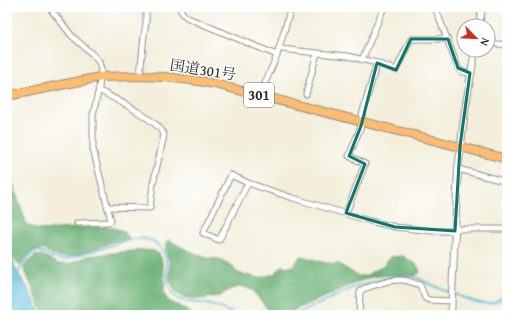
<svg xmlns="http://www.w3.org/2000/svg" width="514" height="322" viewBox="0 0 514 322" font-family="'Gentium Book Plus','Noto Serif JP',serif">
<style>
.forest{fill:#70b479;stroke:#4e7052}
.water{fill:#5ebbdc;stroke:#447384}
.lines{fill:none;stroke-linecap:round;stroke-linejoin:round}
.stream{stroke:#5ebbdc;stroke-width:2}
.minor-casing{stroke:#8f8d84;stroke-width:7}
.tertiary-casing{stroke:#8f8d84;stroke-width:8}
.trunk-casing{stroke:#8f8d84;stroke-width:10}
.minor{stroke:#fff;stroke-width:5}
.tertiary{stroke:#fff;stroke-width:6}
.trunk{stroke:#fdbc70;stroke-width:8}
.marked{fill:none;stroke:#0f766e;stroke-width:3;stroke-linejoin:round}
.labels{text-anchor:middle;stroke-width:3;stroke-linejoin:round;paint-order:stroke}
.shield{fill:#fff;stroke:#6b6b6b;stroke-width:1}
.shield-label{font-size:14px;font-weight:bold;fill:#2b2b2b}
.street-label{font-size:15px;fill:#2b2b2b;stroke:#fff}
</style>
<rect width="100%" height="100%" fill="#fff"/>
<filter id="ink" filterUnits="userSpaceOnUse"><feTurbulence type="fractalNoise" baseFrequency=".025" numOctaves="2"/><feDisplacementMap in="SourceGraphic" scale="8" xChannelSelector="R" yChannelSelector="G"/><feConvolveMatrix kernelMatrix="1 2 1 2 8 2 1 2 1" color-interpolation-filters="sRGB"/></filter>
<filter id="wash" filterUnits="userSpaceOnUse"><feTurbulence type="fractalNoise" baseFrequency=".012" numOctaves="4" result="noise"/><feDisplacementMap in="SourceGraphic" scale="16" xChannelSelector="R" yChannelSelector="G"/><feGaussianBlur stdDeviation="0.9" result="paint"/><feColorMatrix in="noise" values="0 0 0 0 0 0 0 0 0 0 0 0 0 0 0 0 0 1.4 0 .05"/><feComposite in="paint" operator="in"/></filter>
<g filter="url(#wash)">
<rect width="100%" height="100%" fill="#f3efdc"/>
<g class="forest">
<path d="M7,140L12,149L11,178L27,225L39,230L95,227H110L123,231L130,239C124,240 118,241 112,242C97,247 80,256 64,257C54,258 47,248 38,249C30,250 25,260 20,266C14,261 12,251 7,244Z"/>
<path d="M169,240L181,247L206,258L219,259L231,265L237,273L259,278L275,274L281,266L292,267L301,256L326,263L339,264L358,276H365L381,267L391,257L403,256L417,265L420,272L416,275H388L371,277L355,283L331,294L285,314C281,315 276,316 272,314L252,290L243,286L230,289L220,296L199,299L183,297L176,293L170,280V263L166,251V242Z"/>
<polygon points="141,250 155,251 161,257 164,274 164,294 169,302 179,306 194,315 44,315 24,268 29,261 35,256 41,255 58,264 69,264 88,256"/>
</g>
<polygon class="water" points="7,249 12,256 15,269 28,288 41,315 7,315"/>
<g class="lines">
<g class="stream">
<path d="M17,274L32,253L39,251L54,258L64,260C81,255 98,249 116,244C125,241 136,237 146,239C156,241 164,249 166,259C169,273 164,285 175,297C181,303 198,302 207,304C217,306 226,310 235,315"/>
<path d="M454,294C467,299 489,310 501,298C503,295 505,290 507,286"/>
<polyline points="295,315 355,287 392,277 415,277 434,286 450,293"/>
</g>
</g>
</g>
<g filter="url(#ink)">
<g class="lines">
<defs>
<g id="minor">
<polyline points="49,7 72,36 92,54 99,62 101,70 99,88 93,115 93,149 111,221 109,222 77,223"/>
<polyline points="179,7 183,14 188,18 277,55"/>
<polyline points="435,7 458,68 462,72 470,73"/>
<polyline points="488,43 507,45"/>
<polyline points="279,48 282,49 317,53 306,94"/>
<polyline points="317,53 348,56 377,63 396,70 411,39 448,39"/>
<polyline points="362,60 384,7"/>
<polyline points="140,76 144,35 146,23 146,7"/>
<path d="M99,91L102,92C115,99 160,121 164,135L153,184L150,208L108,207"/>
<polyline points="260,95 277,55 286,25 291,7"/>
<polyline points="458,169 507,182"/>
<polyline points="248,183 219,240 203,233 231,175 248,183 293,198 370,221 395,227 432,231 455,231"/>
<polyline points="346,213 365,164 349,156 361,126 362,115 377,63"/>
<polyline points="455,229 507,229"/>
<path d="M359,315L360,292L363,289C377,285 393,277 408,281C412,282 416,284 420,285L425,298L429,300L451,301"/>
</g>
<g id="tertiary">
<polyline points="479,26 482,7"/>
<polyline points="451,315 458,169 465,110 475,50"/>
</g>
<polyline id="trunk" points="7,96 100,77 140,76 165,77 199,81 215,84 507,159"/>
</defs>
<use href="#minor" class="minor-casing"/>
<use href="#tertiary" class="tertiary-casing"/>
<use href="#trunk" class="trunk-casing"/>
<use href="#minor" class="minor"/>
<use href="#tertiary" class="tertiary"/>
<use href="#trunk" class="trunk"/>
</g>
</g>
<path class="marked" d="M411,39H448L458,68L470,73L460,146L455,231L395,227L346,213L365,164L349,156L361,126L377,63L396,70Z"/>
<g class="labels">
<rect class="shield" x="244" y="83" width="30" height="24" rx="3"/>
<g class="shield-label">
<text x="259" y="100">301</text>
</g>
<g class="street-label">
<text transform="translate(203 70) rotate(9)" y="5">国道301号</text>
</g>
</g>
<rect width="514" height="322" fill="none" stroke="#fff" stroke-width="24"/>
<g transform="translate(476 38) rotate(114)"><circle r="19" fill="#ffffff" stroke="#aaaaaa"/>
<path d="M0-3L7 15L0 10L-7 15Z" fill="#c8321e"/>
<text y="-6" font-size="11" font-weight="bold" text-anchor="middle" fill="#2b2b2b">N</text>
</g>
</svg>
